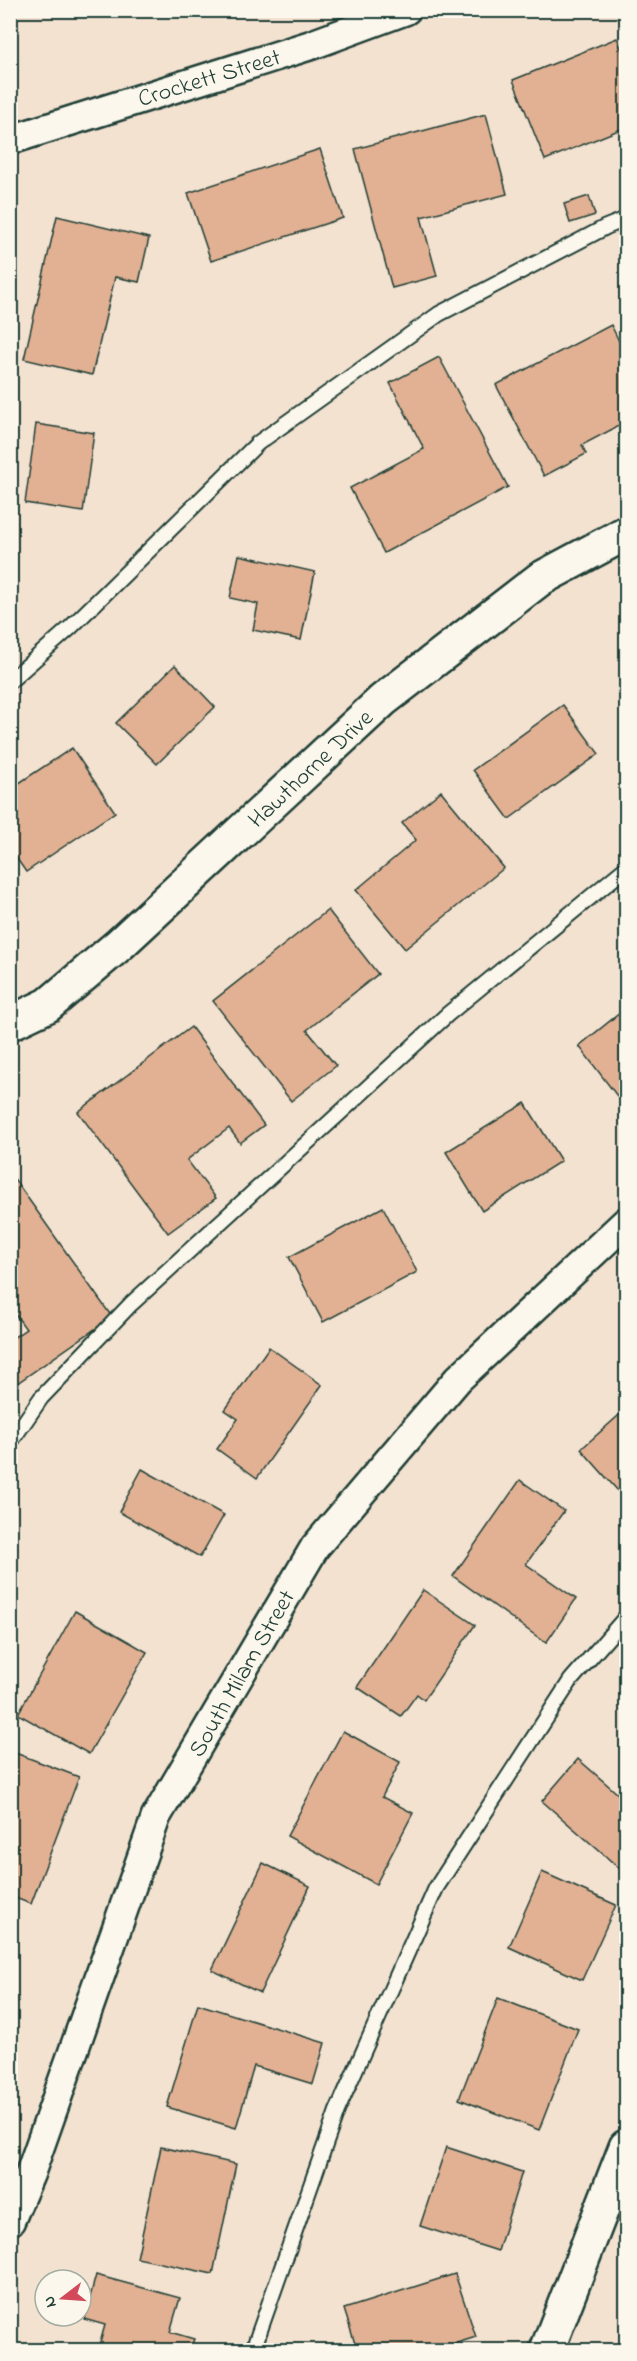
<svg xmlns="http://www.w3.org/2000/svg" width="637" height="2361" viewBox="0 0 637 2361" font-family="'Indie Flower',sans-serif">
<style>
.building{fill:#e2b193;stroke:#1f3d34;stroke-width:1.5}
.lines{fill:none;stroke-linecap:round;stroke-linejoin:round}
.service-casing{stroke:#1f3d34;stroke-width:18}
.minor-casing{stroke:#1f3d34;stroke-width:33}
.tertiary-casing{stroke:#1f3d34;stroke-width:38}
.service{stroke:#fbf7ec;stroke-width:14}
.minor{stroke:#fbf7ec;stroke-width:28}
.tertiary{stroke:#fbf7ec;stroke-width:33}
.labels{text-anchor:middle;stroke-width:4.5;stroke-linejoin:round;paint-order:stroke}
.street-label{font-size:24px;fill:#1f3d34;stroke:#fbf7ec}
</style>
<rect width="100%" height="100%" fill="#f4e2d1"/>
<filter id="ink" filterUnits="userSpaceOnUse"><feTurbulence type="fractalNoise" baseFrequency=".0167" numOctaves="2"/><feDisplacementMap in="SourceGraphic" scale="12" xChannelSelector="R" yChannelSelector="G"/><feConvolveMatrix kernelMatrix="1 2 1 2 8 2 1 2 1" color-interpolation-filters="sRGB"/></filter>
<g filter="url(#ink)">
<g class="building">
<polygon points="617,38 626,61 626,127 545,160 513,80"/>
<polygon points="486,114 507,194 421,217 437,276 392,288 355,149"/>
<polygon points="320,149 343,218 211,261 188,193"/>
<polygon points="589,196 595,215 570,223 564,204"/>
<polygon points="57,216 149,238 139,282 115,277 92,375 24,359"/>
<polygon points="611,325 626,355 626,422 582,445 586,454 544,476 496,385"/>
<polygon points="439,357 508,487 384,553 350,488 424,449 390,383"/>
<polygon points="36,424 94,433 83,512 25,503"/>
<polygon points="239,555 315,572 301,640 253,630 258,604 230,598"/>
<polygon points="175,665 215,707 157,764 116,723"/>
<polygon points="563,705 599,754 509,819 473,770"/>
<polygon points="72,748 115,812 26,872 10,849 10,789"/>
<polygon points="441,791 504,868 405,949 356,890 416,840 402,823"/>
<polygon points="328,910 378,974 307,1030 336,1066 291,1101 213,1001"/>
<polygon points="626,1008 626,1088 617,1096 579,1046"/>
<polygon points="191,1027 264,1125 240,1143 229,1128 187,1160 216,1198 168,1233 78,1112"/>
<polygon points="525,1103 561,1161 482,1211 446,1152"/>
<polygon points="10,1173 112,1317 10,1388 10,1340 26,1329 10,1307"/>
<polygon points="383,1207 417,1272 323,1322 289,1257"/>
<polygon points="269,1347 322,1385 257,1478 217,1449 238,1419 225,1410"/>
<polygon points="626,1409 626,1500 581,1449"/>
<polygon points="142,1469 224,1515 200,1557 119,1512"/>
<polygon points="520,1480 564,1511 526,1564 576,1599 546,1643 453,1576"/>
<polygon points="423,1590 475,1625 424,1700 417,1694 401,1716 357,1687"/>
<polygon points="75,1611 147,1652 89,1754 18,1714"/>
<polygon points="343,1731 400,1762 382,1797 413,1813 376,1884 287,1836"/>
<polygon points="10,1751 79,1777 31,1904 10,1896"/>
<polygon points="578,1759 626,1801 626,1874 542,1801"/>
<polygon points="263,1863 310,1886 260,1993 212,1970"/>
<polygon points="542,1872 616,1905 582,1980 509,1947"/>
<polygon points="498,1998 578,2029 539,2130 459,2099"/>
<polygon points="198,2004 325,2043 313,2084 254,2066 236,2128 167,2107"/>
<polygon points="161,2147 236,2164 213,2274 137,2258"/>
<polygon points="446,2147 522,2172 498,2251 420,2226"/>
<polygon points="455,2274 476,2337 435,2350 357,2350 344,2309"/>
<polygon points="96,2275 180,2298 170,2332 194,2339 190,2350 98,2350 105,2325 84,2319"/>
</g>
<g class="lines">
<defs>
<g id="service">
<polyline points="10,681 70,628 258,443 439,314 606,227 626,219"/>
<polyline points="10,1443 41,1398 131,1304 448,1014 626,868"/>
<polyline points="253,2350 337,2111 436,1888 571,1680 626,1617"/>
</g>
<g id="minor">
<polyline points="10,140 311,45 406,10"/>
<polyline points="10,2221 30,2174 156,1817 315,1547 458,1379 626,1222"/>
</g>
<g id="tertiary">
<polyline points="10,1023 48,1005 120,944 383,700 540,579 626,533"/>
<polyline points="547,2350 626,2147"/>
</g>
</defs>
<use href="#service" class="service-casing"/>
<use href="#minor" class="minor-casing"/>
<use href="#tertiary" class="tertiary-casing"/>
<use href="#service" class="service"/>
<use href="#minor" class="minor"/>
<use href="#tertiary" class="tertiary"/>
</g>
</g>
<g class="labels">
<g class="street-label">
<text transform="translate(209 77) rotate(-17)" y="8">Crockett Street</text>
<text transform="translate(310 768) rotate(-43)" y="8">Hawthorne Drive</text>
<text transform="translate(241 1673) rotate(-60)" y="8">South Milam Street</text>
</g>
</g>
<rect width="637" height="2361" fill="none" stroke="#fbf7ec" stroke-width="36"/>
<rect x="18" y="18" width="601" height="2325" fill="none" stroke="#1f3d34" stroke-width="2" filter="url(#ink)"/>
<g transform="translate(63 2298) rotate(253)"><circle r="28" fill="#fbf7ec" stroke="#a3ada2" stroke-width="1.5"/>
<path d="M0-4.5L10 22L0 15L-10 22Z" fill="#d1495b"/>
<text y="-9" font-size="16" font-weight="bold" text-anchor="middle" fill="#1f3d34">N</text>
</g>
</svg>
